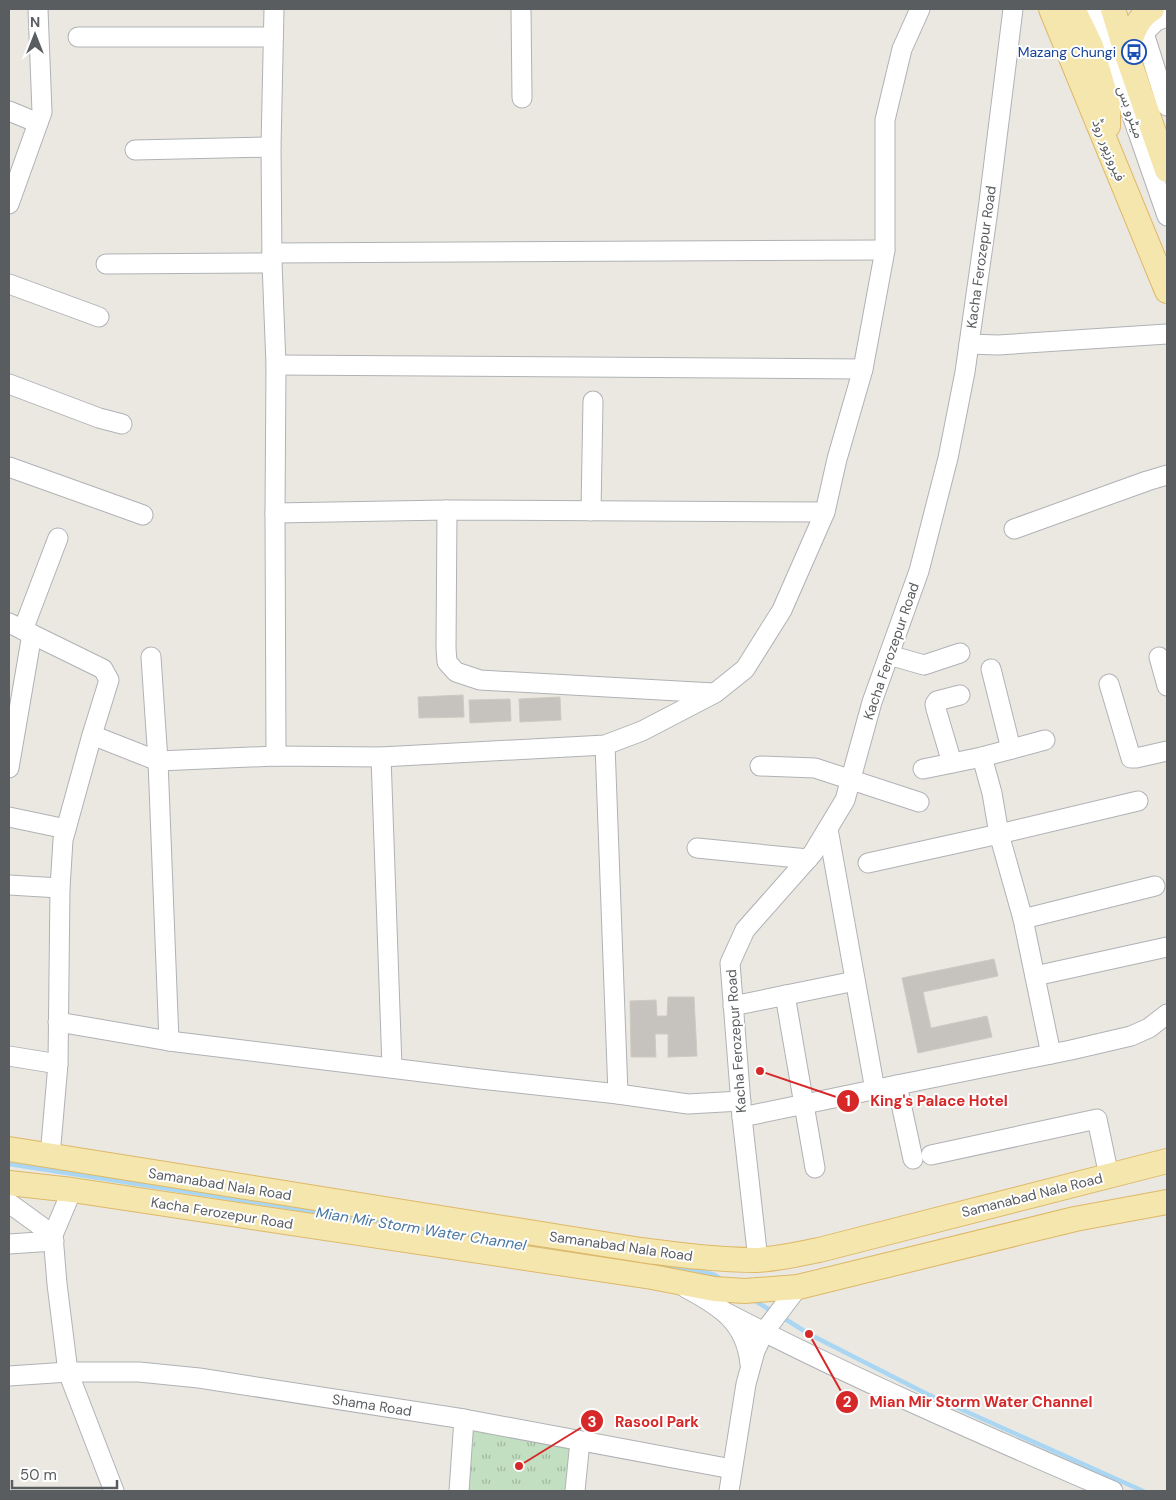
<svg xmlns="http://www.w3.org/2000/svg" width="1176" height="1500" viewBox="0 0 1176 1500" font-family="'DM Sans','Noto Sans Arabic',sans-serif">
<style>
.park{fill:url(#park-tufts)}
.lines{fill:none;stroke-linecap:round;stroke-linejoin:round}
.stream{stroke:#a9d6f3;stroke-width:4.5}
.building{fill:#c6c3be;stroke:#cecac1}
.minor-casing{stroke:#afb2b5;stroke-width:21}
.major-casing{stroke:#deb867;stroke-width:26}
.minor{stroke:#fff;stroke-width:19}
.major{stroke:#f4e6ad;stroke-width:24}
.labels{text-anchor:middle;stroke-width:4;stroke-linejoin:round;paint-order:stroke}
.transit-label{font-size:14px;fill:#164399;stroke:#fff;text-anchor:end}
.street-label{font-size:14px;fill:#5a5d60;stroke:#fff}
.water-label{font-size:15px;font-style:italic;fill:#4a78a2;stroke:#fff}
.leader{fill:none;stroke:#d62828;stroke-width:2}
.callout-dot{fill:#d62828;stroke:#fff;stroke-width:2}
.mark-label{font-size:15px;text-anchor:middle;font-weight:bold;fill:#fff}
.callout-label{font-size:15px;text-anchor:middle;font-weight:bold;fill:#d62828;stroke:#fff;stroke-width:4;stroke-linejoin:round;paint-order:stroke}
</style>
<defs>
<pattern id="park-tufts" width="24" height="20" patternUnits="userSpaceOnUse" patternTransform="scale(1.25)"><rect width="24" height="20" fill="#c2dfc1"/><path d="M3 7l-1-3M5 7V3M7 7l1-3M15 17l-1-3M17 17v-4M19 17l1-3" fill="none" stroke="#a1b8a0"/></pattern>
</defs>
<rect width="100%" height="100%" fill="#ebe8e2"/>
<polygon class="park" points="464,1419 580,1441 575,1491 459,1491"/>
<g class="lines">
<g class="stream">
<polyline points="9,1164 704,1272 715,1275 722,1280"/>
<polyline points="754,1300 773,1312"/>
<polyline points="782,1317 809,1334 927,1394 1143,1491"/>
</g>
</g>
<g class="building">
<polygon points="463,695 464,717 419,718 418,697"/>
<polygon points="560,697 561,720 520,722 519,699"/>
<polygon points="510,699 511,721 470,723 469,700"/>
<polygon points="994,959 998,976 923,992 931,1028 987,1016 992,1037 918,1053 902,978"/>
<polygon points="668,997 694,997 697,1056 668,1057 668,1034 655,1034 656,1057 631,1057 630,1001 656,1000 657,1016 667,1016"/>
</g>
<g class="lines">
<defs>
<g id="minor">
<polyline points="274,9 271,147 272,263 276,365 275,513 276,756"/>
<polyline points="521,9 522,98"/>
<polyline points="1095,9 1167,216"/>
<polyline points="1167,17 1156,21 1144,33 1167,106"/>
<polyline points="78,37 273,37"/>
<polyline points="9,111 38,123"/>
<polyline points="135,150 271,147"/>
<polyline points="9,204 42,112 38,9"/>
<polyline points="272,253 885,250"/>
<polyline points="106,264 272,263"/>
<polyline points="9,284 99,317"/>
<polyline points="969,344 998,345 1167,334"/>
<polyline points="276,365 863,369"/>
<polyline points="9,384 99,418 122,424"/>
<polyline points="9,467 143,515"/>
<polyline points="447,510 446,648 447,662 456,672 480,680 714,693"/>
<polyline points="591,511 593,401"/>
<polyline points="275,513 447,510 825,512"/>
<polyline points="1014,529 1147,481 1167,475"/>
<polyline points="9,623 103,669 109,680 92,735 63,840 60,888 58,1064 50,1156"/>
<polyline points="23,630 58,538"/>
<polyline points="889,655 924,665 960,653"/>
<polyline points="151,657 158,761 169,1041"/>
<polyline points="1159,657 1167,686"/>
<polyline points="991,669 1011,749"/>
<polyline points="1109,684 1131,758 1136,758 1167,751"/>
<polyline points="92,735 158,761 276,756 381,757 605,745 642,731 715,693 745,669 782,610 825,512 837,459 863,369 885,250 885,120 902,49 920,9"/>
<polyline points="605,745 618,1094"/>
<polyline points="381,757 392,1067"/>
<polyline points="982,757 992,793 999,834 1023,919 1051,1054"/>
<polyline points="952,763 936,709 935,704 937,701 960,695"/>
<polyline points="760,766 815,768 919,802"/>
<polyline points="9,768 32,634"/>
<polyline points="923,769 982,757 1045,740"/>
<polyline points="9,817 66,829"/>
<polyline points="828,829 875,1090"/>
<polyline points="697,848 808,859"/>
<polyline points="868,863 999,834 1138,801"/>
<polyline points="9,885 60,888"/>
<polyline points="1023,919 1155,886"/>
<polyline points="1035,976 1167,947"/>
<polyline points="785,995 815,1168"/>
<polyline points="733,1006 855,981"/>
<polyline points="58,1022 169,1041 480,1079 618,1094 688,1104 741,1101"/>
<polyline points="9,1056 58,1064"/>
<polyline points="897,1085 913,1159"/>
<polyline points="742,1117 897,1085 1071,1050 1131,1036 1149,1028 1167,1014"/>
<polyline points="931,1155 1097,1119 1109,1176"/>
<polyline points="72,1190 53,1235 57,1284 68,1372 114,1491"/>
<polyline points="9,1203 53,1235"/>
<polyline points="9,1244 54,1241"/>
<polyline points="758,1260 742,1117 730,963 745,930 813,853 845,800 872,702 919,571 948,458 965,372 988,210 1013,9"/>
<path d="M686,1288C720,1306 746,1322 750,1364"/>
<path d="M723,1311C850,1377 981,1434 1113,1491"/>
<polyline points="9,1376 68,1372 139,1372 199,1378 464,1419 732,1469"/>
<polyline points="459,1491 464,1419"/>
<polyline points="575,1491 580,1441"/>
<polyline points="729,1491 746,1384 755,1351 764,1332 798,1287"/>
</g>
<g id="major">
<polyline points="1051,9 1167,291"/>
<polyline points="1073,9 1091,46 1108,105 1108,126"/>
<polyline points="1113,9 1126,52 1167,170"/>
<path d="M1126,52C1132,36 1136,18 1152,9"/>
<path d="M9,1149L641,1250C679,1255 718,1260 757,1260C778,1259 799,1254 819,1250L1167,1161"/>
<polyline points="9,1183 72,1190 652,1277 714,1289 745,1291 798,1287 1075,1219 1167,1202"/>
</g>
</defs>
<use href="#minor" class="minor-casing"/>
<use href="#major" class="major-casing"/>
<use href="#minor" class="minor"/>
<use href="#major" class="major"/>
</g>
<defs>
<symbol id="bus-ring" viewBox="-11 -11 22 22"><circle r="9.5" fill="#fff" stroke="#1a4fb4" stroke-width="1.5"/><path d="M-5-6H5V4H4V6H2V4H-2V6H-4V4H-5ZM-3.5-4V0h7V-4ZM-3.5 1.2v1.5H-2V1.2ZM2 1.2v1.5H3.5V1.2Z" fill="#1a4fb4"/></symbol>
</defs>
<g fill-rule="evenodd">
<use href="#bus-ring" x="1120" y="38" width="28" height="28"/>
</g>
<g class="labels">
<g class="transit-label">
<text x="1116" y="57">Mazang Chungi</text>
</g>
<g class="street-label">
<text transform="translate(1131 112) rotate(71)" y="5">میٹرو بس</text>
<text transform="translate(1109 150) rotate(68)" y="5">فیروزپور روڈ</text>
<text transform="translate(981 257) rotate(-82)" y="5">Kacha Ferozepur Road</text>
<text transform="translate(891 651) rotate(-71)" y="5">Kacha Ferozepur Road</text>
<text transform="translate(736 1041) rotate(-94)" y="5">Kacha Ferozepur Road</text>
<text transform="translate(220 1184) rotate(9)" y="5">Samanabad Nala Road</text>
<text transform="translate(1032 1195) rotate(-14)" y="5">Samanabad Nala Road</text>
<text transform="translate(222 1213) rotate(9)" y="5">Kacha Ferozepur Road</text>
<text transform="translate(621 1246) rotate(8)" y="5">Samanabad Nala Road</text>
<text transform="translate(372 1405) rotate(9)" y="5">Shama Road</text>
</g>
<g class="water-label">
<text transform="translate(421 1229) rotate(9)" y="5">Mian Mir Storm Water Channel</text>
</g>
</g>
<path class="leader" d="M760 1071L848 1101M809 1334L847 1402M519 1466L592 1421"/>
<g class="callout-dot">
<circle cx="760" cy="1071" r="5"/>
<circle cx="809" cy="1334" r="5"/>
<circle cx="519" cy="1466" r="5"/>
<circle cx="848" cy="1101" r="12"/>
<circle cx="847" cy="1402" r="12"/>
<circle cx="592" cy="1421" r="12"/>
</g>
<g class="mark-label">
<text x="848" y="1106">1</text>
<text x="847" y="1407">2</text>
<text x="592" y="1427">3</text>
</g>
<g class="callout-label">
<text x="939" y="1106">King's Palace Hotel</text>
<text x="981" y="1407">Mian Mir Storm Water Channel</text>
<text x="657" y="1427">Rasool Park</text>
</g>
<rect width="1176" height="1500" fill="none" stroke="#5a5d60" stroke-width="20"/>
<g transform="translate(35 35)" stroke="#ffffff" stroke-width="4" paint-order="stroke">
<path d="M0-4L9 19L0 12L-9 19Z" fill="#5a5d60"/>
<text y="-8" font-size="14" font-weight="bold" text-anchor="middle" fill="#5a5d60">N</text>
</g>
<path d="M12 1480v8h105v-8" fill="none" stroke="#5a5d60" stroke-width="2.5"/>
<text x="20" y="1480" font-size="15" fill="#5a5d60" stroke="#ffffff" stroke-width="4" paint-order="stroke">50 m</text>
</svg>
